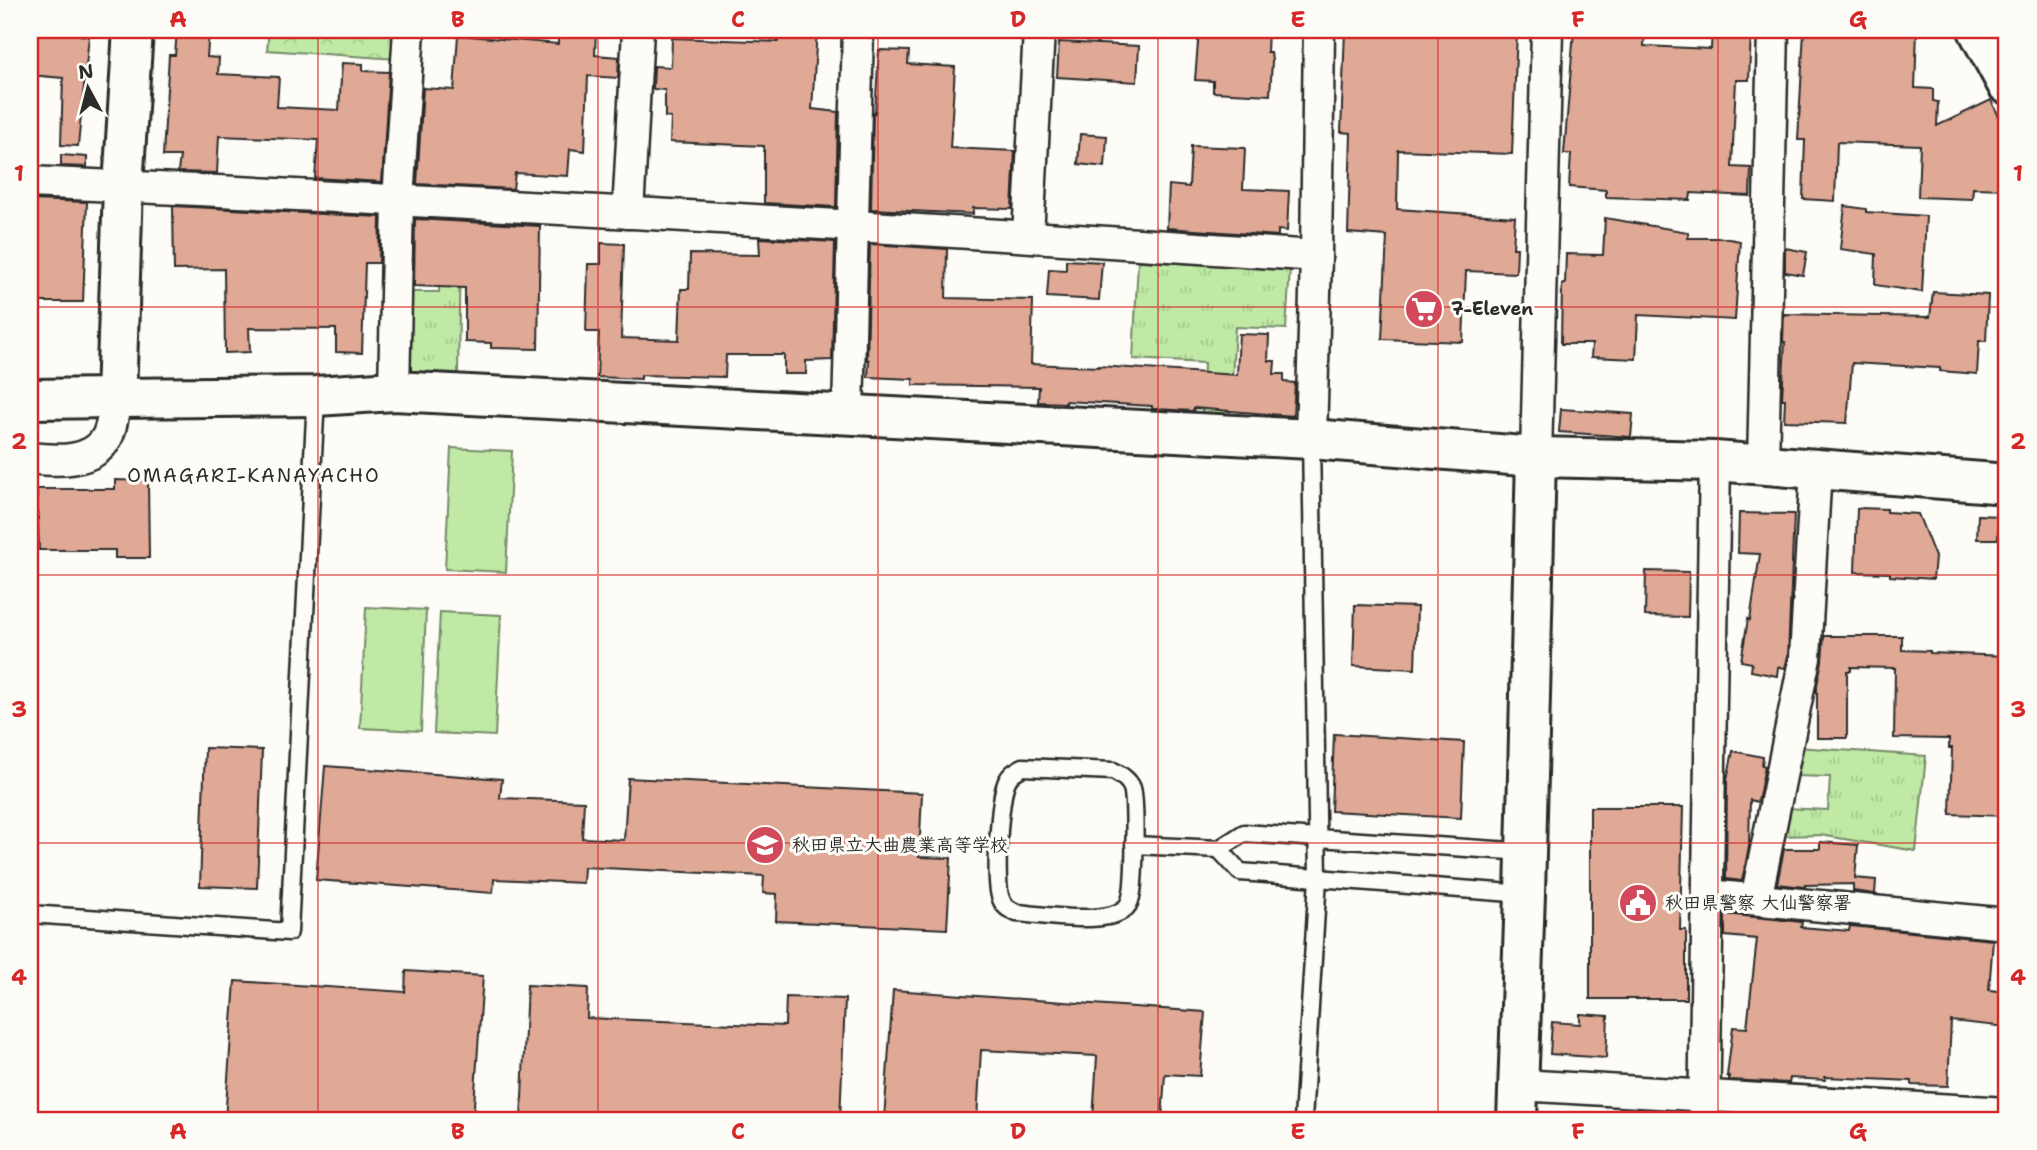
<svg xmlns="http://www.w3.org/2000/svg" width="2037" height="1150" viewBox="0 0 2037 1150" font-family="'Shantell Sans','Klee One',sans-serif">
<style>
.grass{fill:url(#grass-tufts);stroke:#758a68;stroke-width:2}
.park{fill:url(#park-crowns);stroke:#758a68;stroke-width:2}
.pitch{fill:#bfe9a5;stroke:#758a68;stroke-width:2}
.building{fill:#e0a996;stroke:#2b2b2b;stroke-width:2}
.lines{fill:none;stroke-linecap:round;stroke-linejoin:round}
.service-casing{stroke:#2b2b2b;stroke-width:21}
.minor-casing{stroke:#2b2b2b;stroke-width:35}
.tertiary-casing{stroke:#2b2b2b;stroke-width:44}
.primary-casing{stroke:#2b2b2b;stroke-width:44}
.service{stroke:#fdfcf7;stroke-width:16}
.minor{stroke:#fdfcf7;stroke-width:30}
.tertiary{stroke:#fdfcf7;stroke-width:38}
.primary{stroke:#fdfcf7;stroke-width:38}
.grid{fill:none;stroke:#d62828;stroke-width:2;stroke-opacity:0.55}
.labels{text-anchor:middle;stroke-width:6;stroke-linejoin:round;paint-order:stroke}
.poi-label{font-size:18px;font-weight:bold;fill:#2b2b2b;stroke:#fdfcf7;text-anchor:start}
.neighbourhood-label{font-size:19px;letter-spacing:2px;fill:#2b2b2b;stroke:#fdfcf7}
.neatline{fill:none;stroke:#d62828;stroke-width:2.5}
.grid-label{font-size:23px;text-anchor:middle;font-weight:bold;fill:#d62828}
</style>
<defs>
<pattern id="grass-tufts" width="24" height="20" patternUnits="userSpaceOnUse" patternTransform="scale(1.75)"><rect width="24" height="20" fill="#bfe9a5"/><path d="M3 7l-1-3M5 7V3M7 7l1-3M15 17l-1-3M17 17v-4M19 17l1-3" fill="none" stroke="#a4c88e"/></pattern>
<pattern id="park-crowns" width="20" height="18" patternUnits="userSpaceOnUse" patternTransform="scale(1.75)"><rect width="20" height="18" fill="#bfe9a5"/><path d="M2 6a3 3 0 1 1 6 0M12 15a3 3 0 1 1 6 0" fill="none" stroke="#a4c88e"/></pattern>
</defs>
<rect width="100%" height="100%" fill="#fdfcf7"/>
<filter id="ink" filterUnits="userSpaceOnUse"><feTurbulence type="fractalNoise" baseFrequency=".0143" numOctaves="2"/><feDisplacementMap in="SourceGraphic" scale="14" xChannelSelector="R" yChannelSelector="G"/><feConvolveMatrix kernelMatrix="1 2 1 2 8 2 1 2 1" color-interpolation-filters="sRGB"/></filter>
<g filter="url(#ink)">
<g class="grass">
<polygon points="440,246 460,247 458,373 409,372 411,292 439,292"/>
<polygon points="1138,261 1290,269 1286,329 1235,327 1230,416 1202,415 1204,363 1133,359"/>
<polygon points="1796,747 1926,756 1916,851 1820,835 1779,836 1784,808 1828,810 1830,777 1794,776"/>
</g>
<polygon class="park" points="269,30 398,30 396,59 267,50"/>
<g class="pitch">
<polygon points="451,448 512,451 506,572 445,569"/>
<polygon points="366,607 426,610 421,731 360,728"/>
<polygon points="440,612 501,615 495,736 434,733"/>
</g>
<g class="building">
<polygon points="31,30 80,30 80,35 89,36 78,146 61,145 63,78 30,75"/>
<polygon points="177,30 209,30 207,57 219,58 218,74 279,77 277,107 339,110 342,63 363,64 363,71 389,72 382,182 315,178 318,140 219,136 217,173 178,172 180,156 163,156 169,55 175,55"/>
<polygon points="558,30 596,30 595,55 619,57 618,78 588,76 585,151 570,149 568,176 515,173 513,189 417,184 423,88 454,90 458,35 558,44"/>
<polygon points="779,30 817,30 812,109 838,112 836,207 764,203 764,146 670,142 671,118 665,117 665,90 653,89 654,66 671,67 672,38 778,42"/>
<polygon points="1199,30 1268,30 1267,52 1271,52 1272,61 1270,95 1213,92 1213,81 1195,80"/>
<polygon points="1345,30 1517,30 1512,154 1398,150 1397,209 1515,217 1513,248 1517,248 1516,273 1466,271 1463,342 1382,339 1387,236 1348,233 1351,133 1341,132"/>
<polygon points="1574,30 1645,30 1644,46 1711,49 1712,30 1751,30 1749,80 1736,80 1732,167 1751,168 1750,196 1691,193 1690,200 1606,197 1606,190 1569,187 1571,154 1564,154"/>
<polygon points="1804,30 1917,30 1915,88 1933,89 1933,101 1938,102 1937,126 1991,100 2007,133 2007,189 1973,188 1972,199 1918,197 1920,145 1837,142 1835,201 1803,199 1805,140 1798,140"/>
<polygon points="1059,42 1139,46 1137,82 1057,77"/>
<polygon points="879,50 909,51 908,64 955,67 950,148 1015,151 1012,209 973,208 973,214 871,209 873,112 875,113"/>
<polygon points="1080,134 1107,136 1105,167 1078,164"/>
<polygon points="1191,146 1245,148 1243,189 1289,191 1287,231 1278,230 1278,236 1167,228 1169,185 1189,187"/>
<polygon points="61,155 87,157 87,167 61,166"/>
<polygon points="30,200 87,202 83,302 30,302"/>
<polygon points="173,206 380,217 379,263 365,263 362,353 336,352 336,329 249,328 250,352 225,353 224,269 174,270"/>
<polygon points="1845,206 1866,209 1866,212 1926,216 1922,292 1875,285 1876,254 1840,249"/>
<polygon points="1605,218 1688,232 1688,238 1724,238 1740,241 1735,320 1638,315 1636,359 1591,357 1592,344 1561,344 1562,284 1565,284 1566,254 1603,255"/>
<polygon points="415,219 540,226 538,349 491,348 491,343 465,342 465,288 414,286"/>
<polygon points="759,238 835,242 832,360 806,361 806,374 784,374 784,355 726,355 725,377 641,375 641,379 597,377 599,332 586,332 588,264 601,264 601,243 624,244 621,338 679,340 681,289 689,289 690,254 760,255"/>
<polygon points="870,244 947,249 946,298 1033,300 1031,364 1099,367 1099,366 1237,375 1239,334 1269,335 1268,361 1275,361 1274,374 1284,374 1284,382 1295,383 1293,416 1194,408 1193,411 1156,409 1152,409 1152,406 1066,401 1066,403 1038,402 1039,387 913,385 913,379 868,377 869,360 867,360"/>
<polygon points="1785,248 1807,252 1803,275 1785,272"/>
<polygon points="1066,260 1102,262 1099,300 1047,297 1049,269 1066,270"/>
<polygon points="1933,292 1988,295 1986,341 1979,341 1977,374 1940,371 1940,368 1852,363 1847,423 1784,421 1785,399 1782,399 1785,342 1783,342 1784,314 1930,317"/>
<polygon points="1561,409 1633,414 1631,437 1559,432"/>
<polygon points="115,480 148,481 149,558 115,558 115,550 39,550 37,489 115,489"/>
<polygon points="1857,508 1887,509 1887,512 1918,514 1935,557 1933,579 1890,576 1890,573 1855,572"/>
<polygon points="1739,513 1794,514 1788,656 1785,668 1778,667 1777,676 1751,671 1752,663 1741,661 1748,619 1750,620 1760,554 1738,553"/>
<polygon points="1978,515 1999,516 1998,539 1977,539"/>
<polygon points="1646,571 1689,572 1688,617 1645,616"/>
<polygon points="1355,605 1417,607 1415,669 1353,666"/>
<polygon points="1824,636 1902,636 1902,650 1930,651 1930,653 2007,656 2006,816 1950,814 1952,748 1949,748 1949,739 1894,738 1895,668 1851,667 1851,671 1847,671 1847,738 1817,738 1817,685 1822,661"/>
<polygon points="1334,734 1464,742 1461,818 1331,811"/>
<polygon points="205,748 262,750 257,888 200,886"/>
<polygon points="1733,751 1763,757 1762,765 1765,766 1758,802 1750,800 1749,847 1742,881 1726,879 1727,780"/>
<polygon points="325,766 502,779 500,798 584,801 582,838 624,840 628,778 922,793 919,857 951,858 947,929 776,921 777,894 763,893 764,876 584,867 583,883 494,879 493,893 316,880"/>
<polygon points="1590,807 1683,807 1680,930 1686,930 1686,999 1590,999"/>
<polygon points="1820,842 1858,845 1855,878 1876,880 1875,894 1853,891 1853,884 1805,885 1805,887 1777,884 1784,849 1820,849"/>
<polygon points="1725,914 1802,922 1801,927 1849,931 1850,926 1993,940 1989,990 2007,992 2007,1027 1951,1021 1948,1086 1912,1085 1912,1081 1825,1077 1825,1080 1790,1078 1789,1083 1729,1080 1729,1076 1727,1076 1733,1027 1747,1028 1757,939 1725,936"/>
<polygon points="406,971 483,976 473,1120 225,1120 235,981 405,992"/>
<polygon points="527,985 588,988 587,1018 785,1026 786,997 845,999 840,1120 652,1120 589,1118 589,1120 521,1120"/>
<polygon points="893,990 1205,1012 1200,1076 1165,1074 1162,1120 1093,1120 1097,1056 981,1050 977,1120 884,1120"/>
<polygon points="1580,1014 1608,1016 1606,1058 1550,1054 1552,1022 1580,1024"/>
</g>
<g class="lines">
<defs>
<g id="service">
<path d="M1023,767L1113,771C1121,775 1128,779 1132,788C1136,801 1135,883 1131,897C1130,902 1128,907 1123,910C1103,925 1043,915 1017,913C1010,910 1004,907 1001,899C994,883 999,797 1007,781C1011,773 1016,771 1023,767Z"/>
<polyline points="1134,845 1219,849 1244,833 1526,852"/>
<polyline points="1219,849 1240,872 1525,894"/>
<polyline points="30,914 289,932 316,397"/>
<polyline points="1303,1120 1318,878 1311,439"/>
</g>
<g id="minor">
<path d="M30,182C459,202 888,226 1316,256"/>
<polyline points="628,213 638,30"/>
<polyline points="1028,236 1039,30"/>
<polyline points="394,391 398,200 409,30"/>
<polyline points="848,413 858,30"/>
<polyline points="1311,439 1316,256 1319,30"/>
<polyline points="1536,457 1547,30"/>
<path d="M30,458C55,461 93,464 107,437C113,426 113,410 116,398"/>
<polyline points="1763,464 1773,30"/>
<polyline points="1708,895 2007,924"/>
<polyline points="1756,899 1805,658 1816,469"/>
<polyline points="1519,1085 2007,1113"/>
<polyline points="1704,1120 1715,461"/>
</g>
<g id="tertiary">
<polyline points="1978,30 2007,84"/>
<polyline points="116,398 316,396 394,391 1311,439 1536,457 1715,461 2007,484"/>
<polyline points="1517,1120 1525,894 1536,457"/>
</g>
<polyline id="primary" points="30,399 116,398 123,186 133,30"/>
</defs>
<use href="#service" class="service-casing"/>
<use href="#minor" class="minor-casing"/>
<use href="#tertiary" class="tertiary-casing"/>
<use href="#primary" class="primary-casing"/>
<use href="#service" class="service"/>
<use href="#minor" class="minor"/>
<use href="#tertiary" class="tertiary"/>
<use href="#primary" class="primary"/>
</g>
</g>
<path class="grid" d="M318,30V1120M598,30V1120M878,30V1120M1158,30V1120M1438,30V1120M1718,30V1120M30,307H2007M30,575H2007M30,843H2007"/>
<defs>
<symbol id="supermarket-disc" viewBox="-11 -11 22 22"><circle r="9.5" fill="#d1495b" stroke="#fdfcf7"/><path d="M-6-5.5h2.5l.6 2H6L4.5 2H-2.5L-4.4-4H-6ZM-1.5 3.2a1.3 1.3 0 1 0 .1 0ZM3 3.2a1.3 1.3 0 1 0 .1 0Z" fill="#fff"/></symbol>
<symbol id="school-disc" viewBox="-11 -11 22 22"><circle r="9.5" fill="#d1495b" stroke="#fdfcf7"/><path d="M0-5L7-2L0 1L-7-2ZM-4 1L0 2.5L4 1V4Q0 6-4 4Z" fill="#fff"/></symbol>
<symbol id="civic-disc" viewBox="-11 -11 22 22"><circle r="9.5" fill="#d1495b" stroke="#fdfcf7"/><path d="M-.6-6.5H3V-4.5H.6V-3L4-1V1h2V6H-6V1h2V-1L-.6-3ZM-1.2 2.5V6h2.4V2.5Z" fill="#fff"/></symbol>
</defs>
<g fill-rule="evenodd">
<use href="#supermarket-disc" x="1402" y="287" width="44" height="44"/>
<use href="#school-disc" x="743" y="823" width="44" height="44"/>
<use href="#civic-disc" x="1616" y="881" width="44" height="44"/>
</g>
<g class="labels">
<g class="poi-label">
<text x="1451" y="315">7-Eleven</text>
<text x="792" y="851">秋田県立大曲農業高等学校</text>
<text x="1665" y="909">秋田県警察 大仙警察署</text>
</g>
<g class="neighbourhood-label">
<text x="254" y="482">OMAGARI-KANAYACHO</text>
</g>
</g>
<rect width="2037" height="1150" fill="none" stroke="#fdfcf7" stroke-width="77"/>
<g transform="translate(88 88) rotate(353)" stroke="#fdfcf7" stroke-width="5" paint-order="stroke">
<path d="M0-5L12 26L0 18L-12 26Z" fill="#2b2b2b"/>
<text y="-10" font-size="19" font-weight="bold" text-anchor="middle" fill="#2b2b2b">N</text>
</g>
<rect x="38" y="38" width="1960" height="1074" class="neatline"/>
<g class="grid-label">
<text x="178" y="27">A</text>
<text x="458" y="27">B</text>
<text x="738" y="27">C</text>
<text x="1018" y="27">D</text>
<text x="1298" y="27">E</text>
<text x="1578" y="27">F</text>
<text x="1858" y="27">G</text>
<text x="19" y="181">1</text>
<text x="2018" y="181">1</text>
<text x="19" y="449">2</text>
<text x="2018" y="449">2</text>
<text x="19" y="717">3</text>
<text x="2018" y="717">3</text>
<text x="19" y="985">4</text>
<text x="2018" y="985">4</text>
<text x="178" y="1139">A</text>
<text x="458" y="1139">B</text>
<text x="738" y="1139">C</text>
<text x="1018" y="1139">D</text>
<text x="1298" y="1139">E</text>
<text x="1578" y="1139">F</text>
<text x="1858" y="1139">G</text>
</g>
</svg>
